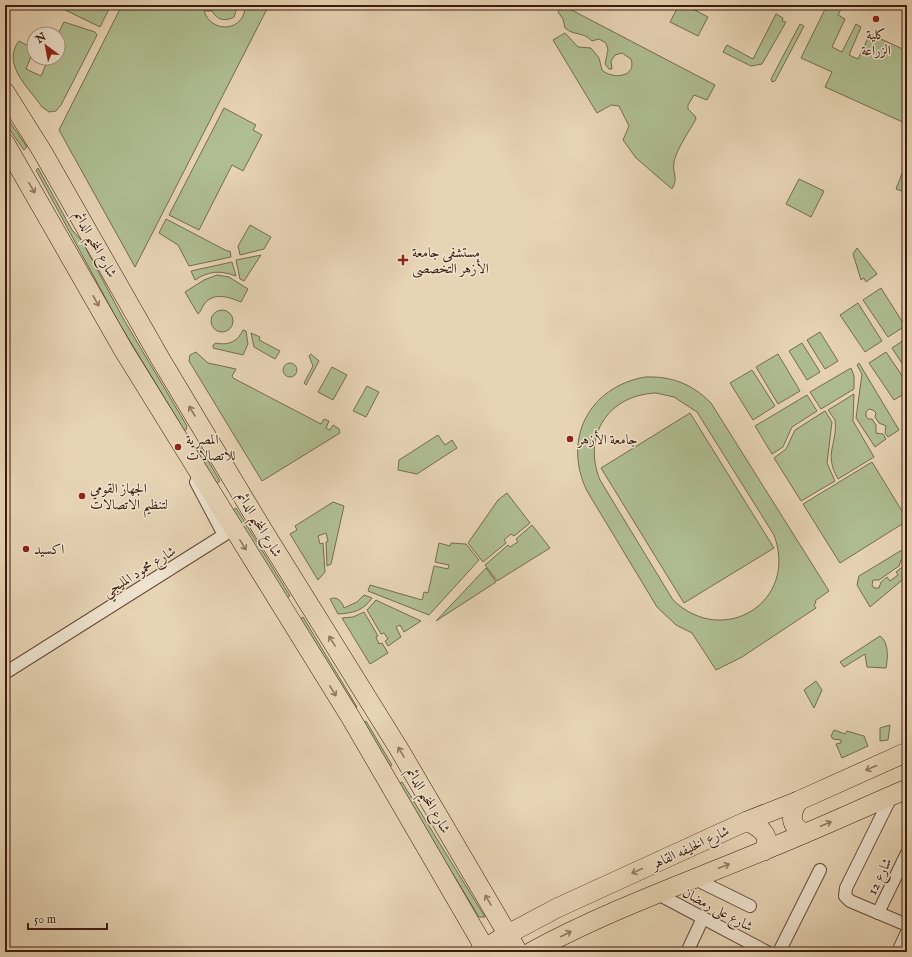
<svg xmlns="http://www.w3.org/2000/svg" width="912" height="957" viewBox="0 0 912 957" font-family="'IM FELL English',Amiri,serif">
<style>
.green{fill:#afbe92;stroke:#766c4f;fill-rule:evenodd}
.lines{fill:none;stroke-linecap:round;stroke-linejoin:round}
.street-casing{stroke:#674836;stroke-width:14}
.primary-casing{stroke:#3c1a0c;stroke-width:20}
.street{stroke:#efe3cf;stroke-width:12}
.primary{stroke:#e7d4b5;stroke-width:19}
.oneway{stroke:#927760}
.poi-dot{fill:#8f2418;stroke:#efe3cf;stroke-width:1.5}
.labels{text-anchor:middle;stroke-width:3;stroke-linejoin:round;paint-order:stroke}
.poi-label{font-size:14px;fill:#3c1a0c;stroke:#efe3cf;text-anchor:start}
.street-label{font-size:14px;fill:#3c1a0c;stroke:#efe3cf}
</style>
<rect width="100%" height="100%" fill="#e7d4b5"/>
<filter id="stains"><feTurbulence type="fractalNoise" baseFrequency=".005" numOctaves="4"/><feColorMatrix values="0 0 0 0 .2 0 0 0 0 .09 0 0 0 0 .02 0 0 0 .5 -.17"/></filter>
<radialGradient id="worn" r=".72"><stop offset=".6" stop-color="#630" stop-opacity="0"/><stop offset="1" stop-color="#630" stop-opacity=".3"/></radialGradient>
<g class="green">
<polygon points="55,5 111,5 100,27"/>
<path d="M122,5H203L211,8L212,5H238L234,17C225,22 217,20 212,11H204C212,35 246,31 245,5H269L135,267L59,130Z"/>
<path d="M562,5L715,85L707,100L694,95L688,105V109L695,116L696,119C690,130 676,150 674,162C672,174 679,177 672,189L636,158L623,140L629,126L619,106L611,105L597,113L553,40L565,33L578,47L591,48L599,58L602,70C613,80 637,77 631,59L622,53L615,55L611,61L612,69H609L605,64L608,50L606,43L599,39L592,41C582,31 574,36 565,28L563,19L558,12Z"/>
<polygon points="679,5 685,5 708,17 698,36 670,22"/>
<polygon points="827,5 843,5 838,15 845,19 832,47 842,52 856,24 861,27 849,55 858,59 870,34 907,51 907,124 825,87 832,72 801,58"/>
<polygon points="776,14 783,18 782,21 786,22 762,64 751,66 723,52 727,45 753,59"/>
<path d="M64,22L95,32L97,35L61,105L56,111L49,112L42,107C29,88 1,64 19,41L34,49L26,69L41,76L47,62L45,61L46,58H58V34Z"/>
<polygon points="800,24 804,26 775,81 772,82 771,79"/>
<polygon points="224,108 256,125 253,130 262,135 243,171 232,165 199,230 169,215"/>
<polygon points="5,115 27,147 24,150 5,123"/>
<polygon points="907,161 907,193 896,189"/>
<polygon points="38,168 72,230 82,241 124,320 187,426 186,430 184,430 119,323 36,170"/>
<polygon points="799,179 824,191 811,217 786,204"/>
<polygon points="166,219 227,251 230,251 231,257 189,266 178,245 159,233"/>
<polygon points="250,225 271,237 264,249 240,255 238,246"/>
<polygon points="857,248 877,274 866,282 864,278 861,280 853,254"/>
<polygon points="261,255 244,281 240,279 236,260"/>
<path d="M232,262L236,276C220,270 209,271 195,280L191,271Z"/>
<path d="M217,275L229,277L248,289L241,302C229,297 215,292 205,303C202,307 201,311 198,314L185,292L204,280Z"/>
<polygon points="881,288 905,326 888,337 863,300"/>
<polygon points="858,303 882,341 865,352 840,315"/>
<circle cx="222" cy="321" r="11"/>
<path d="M243,330L246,331L248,344L243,355L213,348V345L216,343C229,346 238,341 243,330Z"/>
<polygon points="820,332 838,361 825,369 807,340"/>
<polygon points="251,333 260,337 259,340 280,351 275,359 254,347"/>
<polygon points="907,338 907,371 892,348"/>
<polygon points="802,343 820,372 807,380 789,351"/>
<polygon points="196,352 208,363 236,369 232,376 233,378 321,424 324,419 329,421 326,428 330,430 333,425 339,429 340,433 262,481 189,361 190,355"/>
<polygon points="886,352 907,383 907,392 894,400 869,363"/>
<polygon points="311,354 319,361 306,385 304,383 313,366 309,356"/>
<polygon points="778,354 800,391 778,404 756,367"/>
<circle cx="290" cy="370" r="7"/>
<polygon points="859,363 899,430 888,437 885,433 886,426 879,423 875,417 876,413 873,410 869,409 866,412 866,416 868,419 872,419 876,425 876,433 883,434 886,439 875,447 856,418 862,374 857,365"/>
<polygon points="332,367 347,375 333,400 318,392"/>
<polygon points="851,368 854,376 854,389 821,409 810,392"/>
<polygon points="752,370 775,406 753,420 730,383"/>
<path d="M645,377C672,376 692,384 711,403L829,591L815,601L816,603L814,605L816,608L742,657L716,670L692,633L676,625L657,607L587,491C562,439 589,387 645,377ZM656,393L674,397L697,412L774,535C799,601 724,649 673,600L600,480C582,436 608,395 656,393Z"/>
<polygon points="367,386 379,392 366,417 353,411"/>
<path d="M854,394L853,421L874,457L838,479C823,453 838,444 835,420L828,410Z"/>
<polygon points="807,395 817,411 792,427 783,447 772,454 755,426"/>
<polygon points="825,411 832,422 827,463 835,481 801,501 774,458 786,449 795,430"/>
<polygon points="690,413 774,548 684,603 601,468"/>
<polygon points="438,435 445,445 452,440 457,448 417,474 398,470 399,460"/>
<polygon points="200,447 220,481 216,484 195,449"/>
<polygon points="872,462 907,519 907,521 840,563 803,504"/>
<polygon points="507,493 530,523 514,536 511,534 504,540 506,543 483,562 468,543 498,500"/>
<polygon points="333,502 344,506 331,564 327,566 326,542 328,541 326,533 318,536 320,544 323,543 325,572 318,580 290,534 297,530 295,526"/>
<polygon points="236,508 290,596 285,598 233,510"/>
<polygon points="532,525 550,548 497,581 485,565 508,545 510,547 518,542 516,539"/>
<polygon points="439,543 450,546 451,543 466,544 479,560 429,615 368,591 370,585 422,600 424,592 428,593 434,566 448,569 449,565 435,562"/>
<polygon points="907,547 907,560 901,560 899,566 879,580 873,580 872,585 874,588 879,588 881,582 887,577 890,581 898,575 896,572 901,568 907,568 907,576 870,607 857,585 859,576"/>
<polygon points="486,568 496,582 436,621"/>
<path d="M364,595L372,598C363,611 353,613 338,614L330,599C337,596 342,601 344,608L357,602Z"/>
<polygon points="376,600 382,603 421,621 404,632 400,625 396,627 401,637 388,646 385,641 388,639 384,633 381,634 367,610"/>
<polygon points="364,612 378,636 376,637 379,644 382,643 388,653 370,664 342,618 353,617"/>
<polygon points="303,617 357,707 353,709 298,620"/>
<path d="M880,636C889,642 888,658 886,668L867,667L865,654L844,667L840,662Z"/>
<polygon points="816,681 822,690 814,708 804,690"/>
<polygon points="366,721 392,765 388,767 362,724"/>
<polygon points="890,725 888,740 880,741 880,728"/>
<polygon points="834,730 845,734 847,731 864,736 868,746 842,758 836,744 841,743 841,740 833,739 831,736"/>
<polygon points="402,782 485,917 479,917 398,784"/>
</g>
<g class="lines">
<defs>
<g id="street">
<polyline points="5,673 224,535 196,482"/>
<polyline points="892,795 846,888 845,896 850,901 907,925"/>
<polyline points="693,878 750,906"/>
<polyline points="656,893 767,952"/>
<polyline points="878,913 907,853"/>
<polyline points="687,952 703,918"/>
<polyline points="779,952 820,870"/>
<polyline points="898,952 907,932"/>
</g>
<g id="primary">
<polyline points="5,92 42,151 161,360 264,532 399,749 518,952"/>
<polyline points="5,143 124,351 351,718 487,952"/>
<path d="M798,801C790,815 789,826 805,833"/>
<path d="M747,821C760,828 772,834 764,851"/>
<polyline points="479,952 508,934 557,908 747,821 798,801 907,752"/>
<path d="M531,952C606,911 686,883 765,850C813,831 860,809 907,789"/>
</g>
</defs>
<use href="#street" class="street-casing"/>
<use href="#primary" class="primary-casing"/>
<use href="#street" class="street"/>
<use href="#primary" class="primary"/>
</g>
<defs><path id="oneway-shaft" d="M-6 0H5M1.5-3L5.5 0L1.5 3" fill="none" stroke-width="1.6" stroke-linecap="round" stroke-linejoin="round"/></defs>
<g class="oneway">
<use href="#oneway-shaft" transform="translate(32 188) rotate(60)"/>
<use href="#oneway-shaft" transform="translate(96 301) rotate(61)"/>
<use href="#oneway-shaft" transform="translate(192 411) rotate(-121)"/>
<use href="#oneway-shaft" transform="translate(243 545) rotate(58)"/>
<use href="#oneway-shaft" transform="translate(332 641) rotate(-122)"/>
<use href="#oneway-shaft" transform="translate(333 691) rotate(58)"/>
<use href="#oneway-shaft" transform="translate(401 752) rotate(-121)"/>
<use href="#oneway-shaft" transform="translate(871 768) rotate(156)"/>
<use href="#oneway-shaft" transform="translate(826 824) rotate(-23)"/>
<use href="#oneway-shaft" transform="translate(724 866) rotate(-21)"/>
<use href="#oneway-shaft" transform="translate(637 871) rotate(155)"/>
<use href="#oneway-shaft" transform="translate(488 900) rotate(-120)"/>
<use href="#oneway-shaft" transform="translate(566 934) rotate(-27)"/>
</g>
<g class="poi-dot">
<circle cx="876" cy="19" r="4"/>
<path d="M401 254h4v4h4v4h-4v4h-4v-4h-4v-4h4z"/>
<circle cx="570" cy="439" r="4"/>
<circle cx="178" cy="447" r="4"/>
<circle cx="82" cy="496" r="4"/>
<circle cx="26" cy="549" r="4"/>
</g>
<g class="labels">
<g class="poi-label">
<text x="876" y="39" text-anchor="middle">كلية<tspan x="876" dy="16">الزراعة</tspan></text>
<text x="412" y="257">مستشفى جامعة<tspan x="412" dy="16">الأزهر التخصصى</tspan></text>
<text x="186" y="444">المصرية<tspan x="186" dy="16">للاتصالات</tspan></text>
<text x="578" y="444">جامعة الأزهر</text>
<text x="90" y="493">الجهاز القومي<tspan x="90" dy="16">لتنظيم الاتصالات</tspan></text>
<text x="34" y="554">اكسيد</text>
</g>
<g class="street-label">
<text transform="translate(96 244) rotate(61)" y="5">شارع المخيم الدائم</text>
<text transform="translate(260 524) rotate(59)" y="5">شارع المخيم الدائم</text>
<text transform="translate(139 571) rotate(-32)" y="5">شارع محمود المليجي</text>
<text transform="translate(429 800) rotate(60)" y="5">شارع المخيم الدائم</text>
<text transform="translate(690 847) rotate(-25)" y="5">شارع الخليفه القاهر</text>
<text transform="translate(879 876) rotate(-64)" y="5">شارع 12</text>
<text transform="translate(718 909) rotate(28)" y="5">شارع على رمضان</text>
</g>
</g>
<rect width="912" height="957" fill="none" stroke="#e7d4b5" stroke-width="20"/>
<rect x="6" y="6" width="900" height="945" fill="none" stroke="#3c1a0c" stroke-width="2"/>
<rect x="10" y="10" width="892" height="937" fill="none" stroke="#3c1a0c"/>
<g transform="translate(46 46) rotate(328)"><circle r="19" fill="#efe3cf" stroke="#a79381"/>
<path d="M0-3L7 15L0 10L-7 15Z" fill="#8f2418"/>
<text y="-6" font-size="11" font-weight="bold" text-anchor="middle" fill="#3c1a0c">N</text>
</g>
<path d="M28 923v6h79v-6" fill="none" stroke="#3c1a0c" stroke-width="2"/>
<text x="34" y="923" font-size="12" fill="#3c1a0c" stroke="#efe3cf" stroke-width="3" paint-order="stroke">50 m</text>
<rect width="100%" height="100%" filter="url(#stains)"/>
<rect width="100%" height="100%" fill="url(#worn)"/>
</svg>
